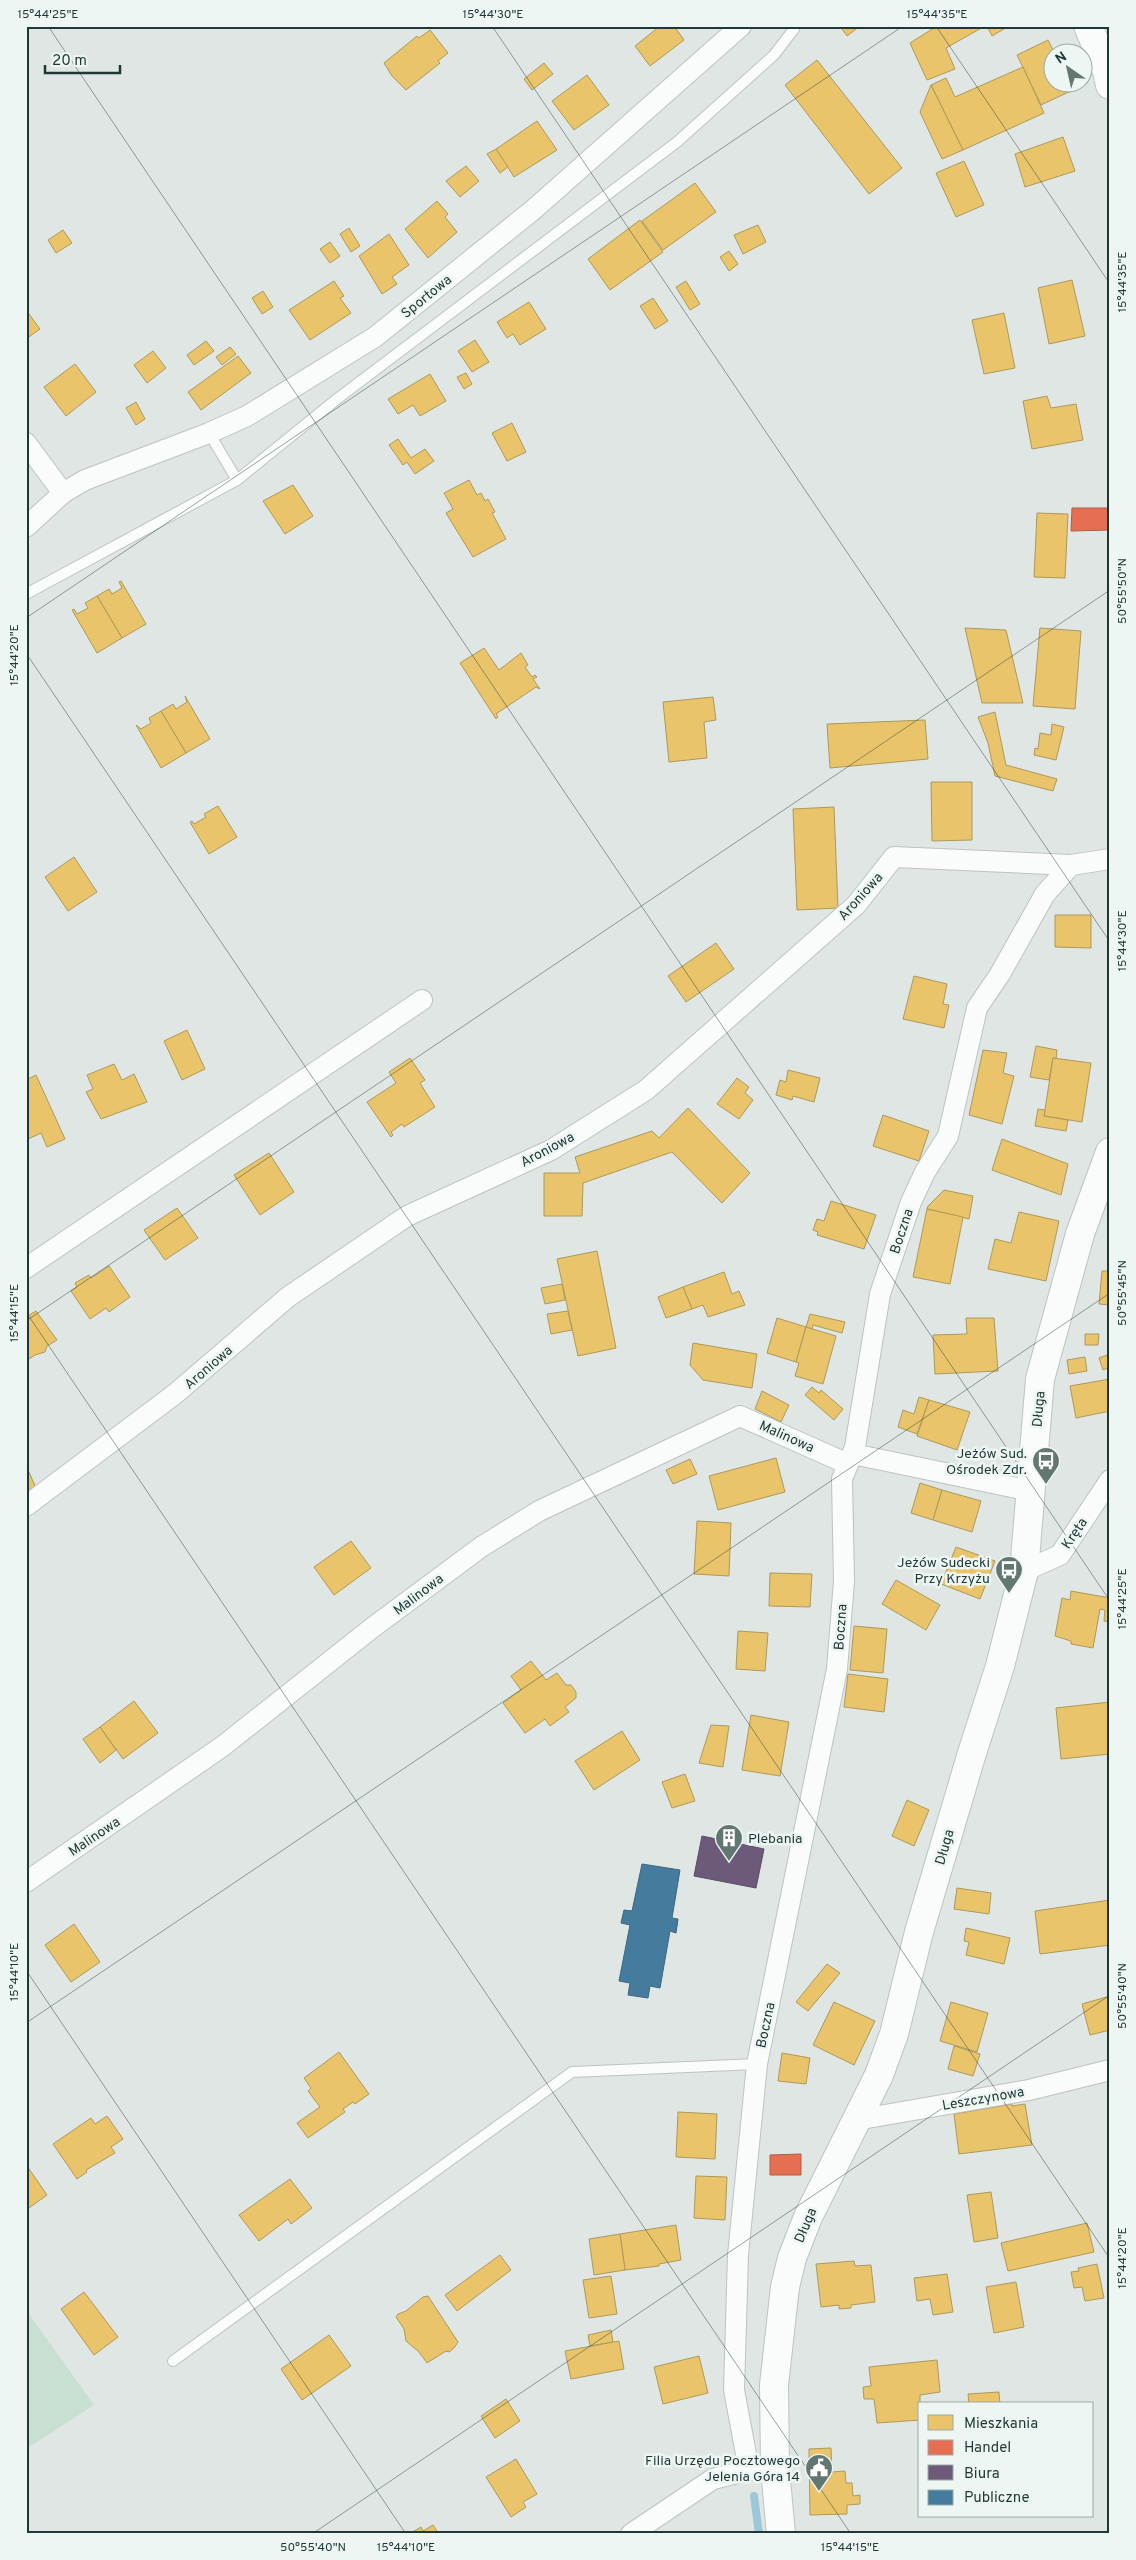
<svg xmlns="http://www.w3.org/2000/svg" width="1136" height="2560" viewBox="0 0 1136 2560" font-family="Overpass,sans-serif">
<style>
.green{fill:#c8e0d2}
.homes{fill:#e9c46a;stroke:#ac9a5a}
.shops{fill:#e76f51;stroke:#ab5f49}
.offices{fill:#6d597a;stroke:#554f65}
.public{fill:#457b9d;stroke:#39677e}
.lines{fill:none;stroke-linecap:round;stroke-linejoin:round}
.stream{stroke:#9ec7d7;stroke-width:8}
.lane-casing{stroke:#bdc3c1;stroke-width:12}
.street-casing{stroke:#bdc3c1;stroke-width:22}
.secondary-casing{stroke:#bcc4c2;stroke-width:30}
.lane{stroke:#fafbfb;stroke-width:10}
.street{stroke:#fafbfb;stroke-width:20}
.secondary{stroke:#fafbfb;stroke-width:28}
.ticks{fill:none;stroke:#1e3935;stroke-width:1;stroke-opacity:0.45}
.labels{text-anchor:middle;stroke-width:5;stroke-linejoin:round;paint-order:stroke}
.street-label{font-size:14px;fill:#1e3935;stroke:#edf6f3}
.poi-label{font-size:14px;fill:#1e3935;stroke:#edf6f3;text-anchor:end}
.neatline{fill:none;stroke:#1e3935;stroke-width:2}
.ticks-label{font-size:12px;text-anchor:middle;fill:#1e3935}
</style>
<rect width="100%" height="100%" fill="#e0e6e4"/>
<polygon class="green" points="26,2310 94,2405 26,2449"/>
<g class="homes">
<polygon points="660,26 674,26 684,40 650,66 635,46"/>
<polygon points="840,26 860,26 847,36"/>
<polygon points="937,26 985,26 946,48 955,69 927,80 910,43"/>
<polygon points="987,26 1009,26 992,36"/>
<polygon points="430,30 448,53 438,61 440,63 406,90 392,76 384,63 417,36 419,38"/>
<polygon points="1048,40 1054,52 1054,82 1069,82 1073,90 1041,105 1017,55"/>
<polygon points="817,60 902,168 869,194 785,85"/>
<polygon points="544,63 553,74 532,90 524,79"/>
<polygon points="1023,67 1044,113 963,150 931,85 946,78 955,97"/>
<polygon points="587,75 609,105 574,130 552,101"/>
<polygon points="931,85 963,150 942,159 920,112"/>
<polygon points="537,121 557,150 514,177 496,149"/>
<polygon points="1063,137 1075,171 1025,187 1015,154"/>
<polygon points="496,149 508,167 500,173 487,154"/>
<polygon points="964,161 984,205 956,217 936,173"/>
<polygon points="466,166 479,181 460,197 446,181"/>
<polygon points="695,183 716,212 663,250 642,221"/>
<polygon points="437,201 448,214 445,217 457,232 428,258 405,229"/>
<polygon points="640,220 663,252 610,290 588,259"/>
<polygon points="758,225 766,242 743,254 734,235"/>
<polygon points="349,228 360,246 351,252 340,234"/>
<polygon points="63,230 72,243 56,253 48,240"/>
<polygon points="389,234 409,265 392,277 397,284 382,294 359,256"/>
<polygon points="330,242 340,256 330,263 320,249"/>
<polygon points="729,251 738,264 729,271 720,257"/>
<polygon points="1072,280 1085,336 1049,344 1038,288"/>
<polygon points="334,281 344,296 340,298 351,313 310,340 289,310"/>
<polygon points="686,281 700,304 690,310 676,287"/>
<polygon points="263,291 273,307 262,314 252,298"/>
<polygon points="653,298 668,321 655,329 640,306"/>
<polygon points="529,302 546,329 520,345 513,334 507,338 497,322"/>
<polygon points="26,310 40,329 26,339"/>
<polygon points="1004,313 1015,368 984,374 972,320"/>
<polygon points="475,340 489,362 472,372 458,351"/>
<polygon points="206,341 214,351 194,365 187,355"/>
<polygon points="230,347 236,354 222,365 216,357"/>
<polygon points="153,351 166,368 147,383 134,365"/>
<polygon points="238,356 251,373 201,410 188,392"/>
<polygon points="75,364 96,392 66,416 44,387"/>
<polygon points="466,373 472,384 464,389 457,377"/>
<polygon points="430,374 446,401 420,416 413,405 398,414 388,399"/>
<polygon points="1047,396 1051,408 1076,404 1083,440 1032,449 1023,401"/>
<polygon points="136,402 145,419 136,425 126,408"/>
<polygon points="512,423 526,452 507,461 492,433"/>
<polygon points="398,439 411,458 425,449 434,461 415,474 407,462 403,465 389,445"/>
<polygon points="469,480 477,495 481,493 485,501 488,499 495,512 492,513 506,539 473,557 446,513 453,509 444,493"/>
<polygon points="293,485 313,516 285,534 263,501"/>
<polygon points="1037,513 1068,514 1065,578 1034,577"/>
<polygon points="121,581 146,624 122,638 97,596 109,589 112,594 122,588 119,582"/>
<polygon points="97,596 122,638 97,653 72,610 74,609 77,614 88,608 85,603"/>
<polygon points="965,628 1006,630 1023,703 982,703"/>
<polygon points="1040,628 1081,631 1075,709 1033,706"/>
<polygon points="484,648 499,670 521,653 528,665 525,667 532,677 535,675 537,677 533,679 540,689 536,687 496,714 498,717 496,719 460,663"/>
<polygon points="185,696 210,739 186,753 161,711 173,704 176,709 187,702"/>
<polygon points="713,697 716,720 704,722 707,758 669,762 663,702"/>
<polygon points="161,711 186,753 161,768 136,725 141,729 151,723 149,718"/>
<polygon points="995,712 1006,765 1057,779 1053,791 995,776 988,743 978,717"/>
<polygon points="925,720 928,759 830,768 827,724"/>
<polygon points="1052,724 1064,727 1056,760 1034,755 1035,748 1038,749 1040,733 1051,735"/>
<polygon points="931,782 972,782 972,840 932,841"/>
<polygon points="218,806 237,837 209,854 190,822 192,821 194,824 206,817 204,814"/>
<polygon points="834,807 838,908 797,910 793,809"/>
<polygon points="74,857 97,892 68,911 45,877"/>
<polygon points="1055,915 1091,915 1091,948 1055,947"/>
<polygon points="716,943 734,969 686,1002 668,976"/>
<polygon points="914,976 947,984 943,1004 949,1005 944,1028 903,1019"/>
<polygon points="187,1030 205,1069 182,1080 164,1041"/>
<polygon points="1036,1046 1057,1050 1056,1059 1053,1058 1049,1080 1030,1077"/>
<polygon points="983,1050 1007,1053 1003,1073 1014,1076 1002,1124 969,1115"/>
<polygon points="410,1058 425,1080 420,1083 435,1107 404,1127 402,1124 391,1132 393,1135 391,1137 367,1102 396,1083 389,1072"/>
<polygon points="1053,1058 1091,1063 1082,1122 1044,1116"/>
<polygon points="114,1064 122,1080 134,1074 147,1102 101,1119 86,1092 93,1089 87,1075"/>
<polygon points="788,1070 820,1078 814,1102 793,1096 792,1100 776,1095 780,1080 786,1082"/>
<polygon points="36,1075 65,1139 47,1147 41,1133 26,1140 26,1080"/>
<polygon points="737,1078 749,1087 745,1093 753,1100 739,1119 717,1104"/>
<polygon points="688,1108 750,1173 722,1203 672,1152 583,1183 582,1216 544,1216 544,1173 580,1173 575,1157 652,1131 659,1138"/>
<polygon points="1038,1109 1045,1110 1044,1116 1068,1120 1066,1131 1035,1126"/>
<polygon points="883,1115 929,1131 919,1161 873,1146"/>
<polygon points="1002,1139 1068,1164 1061,1195 992,1170"/>
<polygon points="269,1153 294,1192 260,1215 234,1175"/>
<polygon points="944,1190 973,1196 969,1219 927,1209 928,1206"/>
<polygon points="831,1201 876,1215 864,1249 817,1235 818,1232 813,1230 817,1219 824,1221"/>
<polygon points="177,1208 198,1238 165,1260 144,1230"/>
<polygon points="927,1209 963,1217 950,1284 913,1277"/>
<polygon points="1019,1212 1059,1221 1046,1281 988,1269 995,1239 1011,1243"/>
<polygon points="597,1251 616,1348 578,1356 557,1259"/>
<polygon points="109,1266 130,1297 109,1312 106,1308 90,1319 71,1291 77,1287 75,1283 89,1275 91,1278"/>
<polygon points="1102,1271 1110,1271 1110,1305 1099,1304"/>
<polygon points="724,1272 732,1294 739,1291 745,1305 708,1317 703,1305 692,1309 683,1287"/>
<polygon points="562,1284 565,1300 545,1304 541,1288"/>
<polygon points="683,1287 692,1309 666,1318 658,1297"/>
<polygon points="36,1311 57,1340 47,1346 45,1352 35,1355 26,1361 26,1317"/>
<polygon points="568,1311 572,1330 551,1334 547,1314"/>
<polygon points="810,1314 845,1322 842,1333 813,1325 812,1329 806,1327"/>
<polygon points="777,1318 806,1327 796,1362 767,1353"/>
<polygon points="966,1318 994,1318 998,1371 935,1374 933,1335 967,1334"/>
<polygon points="806,1327 836,1336 823,1384 795,1376 799,1363 796,1362"/>
<polygon points="1085,1334 1099,1334 1098,1345 1085,1345"/>
<polygon points="693,1343 757,1354 752,1388 703,1380 690,1365"/>
<polygon points="1110,1354 1110,1367 1103,1370 1099,1358"/>
<polygon points="1085,1357 1087,1371 1069,1374 1067,1360"/>
<polygon points="1110,1379 1110,1411 1076,1418 1070,1386"/>
<polygon points="812,1387 819,1393 821,1390 843,1409 834,1420 805,1395"/>
<polygon points="762,1391 789,1405 781,1422 755,1409"/>
<polygon points="919,1397 929,1400 917,1434 898,1427 903,1410 914,1414"/>
<polygon points="929,1400 970,1412 957,1450 917,1436"/>
<polygon points="776,1458 785,1492 718,1510 709,1476"/>
<polygon points="690,1459 697,1474 673,1484 666,1470"/>
<polygon points="28,1470 36,1488 26,1492 26,1471"/>
<polygon points="920,1483 942,1490 933,1520 911,1513"/>
<polygon points="942,1490 981,1501 972,1532 933,1520"/>
<polygon points="697,1521 731,1523 729,1576 694,1574"/>
<polygon points="351,1541 371,1568 334,1595 314,1567"/>
<polygon points="956,1547 995,1561 980,1599 941,1584"/>
<polygon points="770,1573 812,1574 810,1607 769,1606"/>
<polygon points="896,1580 940,1605 926,1630 882,1604"/>
<polygon points="1071,1591 1110,1598 1110,1622 1104,1621 1105,1610 1100,1609 1093,1648 1071,1644 1071,1641 1055,1636 1062,1598 1070,1600"/>
<polygon points="854,1626 887,1629 883,1673 850,1670"/>
<polygon points="738,1631 768,1633 765,1671 736,1669"/>
<polygon points="531,1661 546,1680 557,1673 566,1685 571,1685 576,1692 576,1698 565,1707 569,1712 550,1726 545,1719 525,1733 503,1703 521,1690 511,1676"/>
<polygon points="848,1674 888,1679 884,1712 844,1707"/>
<polygon points="134,1701 158,1733 123,1759 100,1727"/>
<polygon points="1110,1702 1110,1754 1061,1759 1056,1708"/>
<polygon points="751,1715 789,1722 780,1776 742,1770"/>
<polygon points="711,1725 729,1726 723,1767 699,1763"/>
<polygon points="100,1727 116,1750 100,1763 83,1739"/>
<polygon points="622,1731 640,1760 594,1790 575,1761"/>
<polygon points="685,1774 695,1801 672,1808 662,1782"/>
<polygon points="907,1800 929,1810 914,1846 892,1836"/>
<polygon points="957,1888 991,1893 989,1914 954,1909"/>
<polygon points="1110,1900 1110,1945 1040,1954 1035,1911"/>
<polygon points="74,1924 100,1962 71,1982 45,1945"/>
<polygon points="966,1928 1010,1938 1004,1964 966,1955 969,1942 964,1941"/>
<polygon points="827,1964 840,1973 808,2011 796,2002"/>
<polygon points="1110,1996 1110,2030 1090,2035 1082,2004"/>
<polygon points="834,2002 875,2021 854,2065 813,2045"/>
<polygon points="951,2002 988,2013 977,2052 940,2041"/>
<polygon points="954,2046 980,2054 973,2076 948,2069"/>
<polygon points="339,2052 369,2094 355,2104 353,2102 343,2109 345,2112 308,2138 297,2123 320,2107 308,2091 311,2088 304,2078"/>
<polygon points="782,2053 810,2058 806,2084 778,2081"/>
<polygon points="1012,2104 1012,2106 1025,2104 1032,2145 959,2154 954,2114"/>
<polygon points="678,2112 717,2114 715,2159 676,2157"/>
<polygon points="107,2116 123,2139 111,2147 115,2153 86,2170 87,2172 77,2179 53,2144 91,2118 95,2124"/>
<polygon points="27,2166 47,2195 26,2210 26,2167"/>
<polygon points="696,2176 727,2177 725,2220 694,2218"/>
<polygon points="290,2179 312,2208 291,2224 288,2219 259,2241 239,2215"/>
<polygon points="991,2192 998,2238 974,2242 967,2195"/>
<polygon points="1087,2223 1094,2252 1008,2271 1001,2243"/>
<polygon points="676,2225 681,2260 659,2264 659,2266 625,2270 620,2234"/>
<polygon points="620,2234 625,2270 594,2275 589,2239"/>
<polygon points="500,2255 511,2270 457,2311 445,2295"/>
<polygon points="854,2261 855,2266 871,2265 875,2302 851,2305 851,2308 839,2309 839,2305 821,2307 816,2264"/>
<polygon points="1097,2264 1104,2298 1085,2301 1082,2287 1074,2288 1071,2272 1079,2271 1078,2268"/>
<polygon points="947,2274 953,2312 933,2315 930,2299 917,2301 914,2278"/>
<polygon points="611,2276 617,2314 589,2318 583,2280"/>
<polygon points="1016,2282 1024,2327 994,2333 986,2287"/>
<polygon points="84,2292 118,2337 94,2355 61,2309"/>
<polygon points="428,2296 458,2342 454,2348 449,2352 446,2351 427,2363 419,2352 406,2341 404,2329 396,2317 398,2314 406,2311 423,2297"/>
<polygon points="611,2330 613,2342 590,2346 588,2335"/>
<polygon points="329,2335 351,2366 302,2400 281,2369"/>
<polygon points="619,2341 624,2369 571,2379 565,2351"/>
<polygon points="699,2356 708,2393 663,2404 654,2367"/>
<polygon points="937,2360 940,2392 920,2395 920,2420 877,2423 874,2399 864,2399 863,2387 871,2386 869,2367"/>
<polygon points="999,2392 1000,2404 969,2404 968,2394"/>
<polygon points="506,2399 520,2421 495,2438 481,2416"/>
<polygon points="831,2448 832,2472 845,2471 846,2483 852,2483 853,2496 860,2495 860,2504 847,2505 847,2514 810,2515 809,2449"/>
<polygon points="516,2459 537,2494 523,2502 526,2507 511,2517 486,2477"/>
<polygon points="433,2525 439,2534 409,2534 421,2527 423,2531"/>
</g>
<g class="shops">
<polygon points="1072,508 1110,508 1110,530 1071,531"/>
<polygon points="801,2154 801,2175 770,2175 770,2155"/>
</g>
<polygon class="offices" points="702,1836 764,1849 756,1888 694,1876"/>
<polygon class="public" points="642,1864 680,1870 672,1918 678,1919 676,1933 670,1931 660,1988 650,1986 648,1998 628,1995 630,1983 619,1981 630,1925 621,1923 624,1910 632,1911"/>
<g class="lines">
<polyline class="stream" points="754,2496 759,2534"/>
<defs>
<g id="lane">
<polyline points="209,433 237,480"/>
<polyline points="26,594 237,480 337,399 677,142 774,55 794,29 792,26"/>
<polyline points="173,2361 572,2072 757,2064"/>
</g>
<g id="street">
<polyline points="26,443 63,493"/>
<polyline points="26,527 63,493 85,480 209,433 247,416 375,337 533,210 741,26"/>
<polyline points="26,1268 422,1000"/>
<polyline points="853,1454 1031,1491"/>
<polyline points="26,1506 175,1394 288,1297 407,1216 551,1150 646,1090 856,905 894,857 1071,865 1110,859"/>
<polyline points="1024,1571 1060,1555 1110,1480"/>
<polyline points="26,1882 223,1746 372,1628 481,1547 539,1511 740,1416 848,1464"/>
<polyline points="856,2120 1029,2090 1110,2070"/>
<polyline points="749,2470 734,2390 738,2255 757,2064 837,1669 844,1581 842,1479 855,1447 880,1294 911,1202 925,1172 948,1136 977,1008 1000,974 1045,894 1071,865"/>
<polyline points="631,2534 713,2479 749,2470 763,2470"/>
</g>
<g id="secondary">
<polyline points="1088,26 1107,71 1110,85"/>
<polyline points="781,2534 775,2469 774,2385 785,2287 792,2258 808,2217 879,2075 894,2034 919,1932 972,1753 1000,1666 1024,1571 1040,1379 1080,1234 1110,1152"/>
</g>
</defs>
<use href="#lane" class="lane-casing"/>
<use href="#street" class="street-casing"/>
<use href="#secondary" class="secondary-casing"/>
<use href="#lane" class="lane"/>
<use href="#street" class="street"/>
<use href="#secondary" class="secondary"/>
</g>
<path class="ticks" d="M48,26L1110,1601M492,26L1110,942M936,26L1110,284M26,618L903,26M26,653L1110,2259M26,1312L851,2534M26,1321L1110,590M26,1970L406,2534M26,2023L1110,1293M312,2534L1110,1995"/>
<defs>
<symbol id="bus-pin" viewBox="-11 -11 22 30"><path d="M0 17L-7.5 6A9.5 9.5 0 1 1 7.5 6Z" fill="#627672" stroke="#edf6f3"/><path d="M-5-6H5V4H4V6H2V4H-2V6H-4V4H-5ZM-3.5-4V0h7V-4ZM-3.5 1.2v1.5H-2V1.2ZM2 1.2v1.5H3.5V1.2Z" fill="#fff"/></symbol>
<symbol id="building-pin" viewBox="-11 -11 22 30"><path d="M0 17L-7.5 6A9.5 9.5 0 1 1 7.5 6Z" fill="#627672" stroke="#edf6f3"/><path d="M-4-6H4V6H1V3H-1V6H-4ZM-2.5-4.3h1.7v1.8h-1.7ZM.8-4.3h1.7v1.8H.8ZM-2.5-1h1.7V.8h-1.7ZM.8-1h1.7V.8H.8Z" fill="#fff"/></symbol>
<symbol id="civic-pin" viewBox="-11 -11 22 30"><path d="M0 17L-7.5 6A9.5 9.5 0 1 1 7.5 6Z" fill="#627672" stroke="#edf6f3"/><path d="M-.6-6.5H3V-4.5H.6V-3L4-1V1h2V6H-6V1h2V-1L-.6-3ZM-1.2 2.5V6h2.4V2.5Z" fill="#fff"/></symbol>
</defs>
<g fill-rule="evenodd">
<use href="#bus-pin" x="1030" y="1445" width="32" height="43"/>
<use href="#bus-pin" x="993" y="1554" width="32" height="43"/>
<use href="#building-pin" x="713" y="1822" width="32" height="43"/>
<use href="#civic-pin" x="803" y="2452" width="32" height="43"/>
</g>
<g class="labels">
<g class="street-label">
<text transform="translate(426 296) rotate(-39)" y="5">Sportowa</text>
<text transform="translate(860 896) rotate(-48)" y="5">Aroniowa</text>
<text transform="translate(547 1149) rotate(-28)" y="5">Aroniowa</text>
<text transform="translate(901 1231) rotate(-72)" y="5">Boczna</text>
<text transform="translate(208 1367) rotate(-41)" y="5">Aroniowa</text>
<text transform="translate(1038 1409) rotate(-85)" y="5">Długa</text>
<text transform="translate(787 1436) rotate(24)" y="5">Malinowa</text>
<text transform="translate(1074 1533) rotate(-56)" y="5">Kręta</text>
<text transform="translate(418 1594) rotate(-37)" y="5">Malinowa</text>
<text transform="translate(840 1627) rotate(-86)" y="5">Boczna</text>
<text transform="translate(94 1836) rotate(-34)" y="5">Malinowa</text>
<text transform="translate(944 1847) rotate(-74)" y="5">Długa</text>
<text transform="translate(765 2025) rotate(-78)" y="5">Boczna</text>
<text transform="translate(983 2098) rotate(-10)" y="5">Leszczynowa</text>
<text transform="translate(805 2225) rotate(-67)" y="5">Długa</text>
</g>
<g class="poi-label">
<text x="1027" y="1458">Jeżów Sud.<tspan x="1027" dy="16">Ośrodek Zdr.</tspan></text>
<text x="990" y="1567">Jeżów Sudecki<tspan x="990" dy="16">Przy Krzyżu</tspan></text>
<text x="748" y="1843" text-anchor="start">Plebania</text>
<text x="800" y="2465">Filia Urzędu Pocztowego<tspan x="800" dy="16">Jelenia Góra 14</tspan></text>
</g>
</g>
<rect width="1136" height="2560" fill="none" stroke="#edf6f3" stroke-width="55"/>
<rect x="918" y="2402" width="175" height="115" fill="#edf6f3" stroke="#9aaaa7"/>
<rect x="928" y="2415" width="25" height="15" fill="#e9c46a" stroke="#9aaaa7"/>
<text x="964" y="2428" font-size="15" fill="#1e3935">Mieszkania</text>
<rect x="928" y="2440" width="25" height="15" fill="#e76f51" stroke="#9aaaa7"/>
<text x="964" y="2452" font-size="15" fill="#1e3935">Handel</text>
<rect x="928" y="2465" width="25" height="15" fill="#6d597a" stroke="#9aaaa7"/>
<text x="964" y="2478" font-size="15" fill="#1e3935">Biura</text>
<rect x="928" y="2490" width="25" height="15" fill="#457b9d" stroke="#9aaaa7"/>
<text x="964" y="2502" font-size="15" fill="#1e3935">Publiczne</text>
<g transform="translate(1068 68) rotate(326)"><circle r="24" fill="#edf6f3" stroke="#9aaaa7"/>
<path d="M0-4L9 19L0 12L-9 19Z" fill="#627672"/>
<text y="-8" font-size="14" font-weight="bold" text-anchor="middle" fill="#1e3935">N</text>
</g>
<path d="M45 65v8h75v-8" fill="none" stroke="#1e3935" stroke-width="2.5"/>
<text x="52" y="65" font-size="15" fill="#1e3935" stroke="#edf6f3" stroke-width="4" paint-order="stroke">20 m</text>
<rect x="28" y="28" width="1080" height="2504" class="neatline"/>
<g class="ticks-label">
<text x="48" y="18">15°44'25"E</text>
<text x="493" y="18">15°44'30"E</text>
<text x="937" y="18">15°44'35"E</text>
<text transform="translate(1122 282) rotate(-90)" y="4">15°44'35"E</text>
<text transform="translate(1122 591) rotate(-90)" y="4">50°55'50"N</text>
<text transform="translate(14 655) rotate(-90)" y="4">15°44'20"E</text>
<text transform="translate(1122 941) rotate(-90)" y="4">15°44'30"E</text>
<text transform="translate(1122 1293) rotate(-90)" y="4">50°55'45"N</text>
<text transform="translate(14 1313) rotate(-90)" y="4">15°44'15"E</text>
<text transform="translate(1122 1599) rotate(-90)" y="4">15°44'25"E</text>
<text transform="translate(14 1972) rotate(-90)" y="4">15°44'10"E</text>
<text transform="translate(1122 1996) rotate(-90)" y="4">50°55'40"N</text>
<text transform="translate(1122 2258) rotate(-90)" y="4">15°44'20"E</text>
<text x="313" y="2551">50°55'40"N</text>
<text x="406" y="2551">15°44'10"E</text>
<text x="850" y="2551">15°44'15"E</text>
</g>
</svg>
